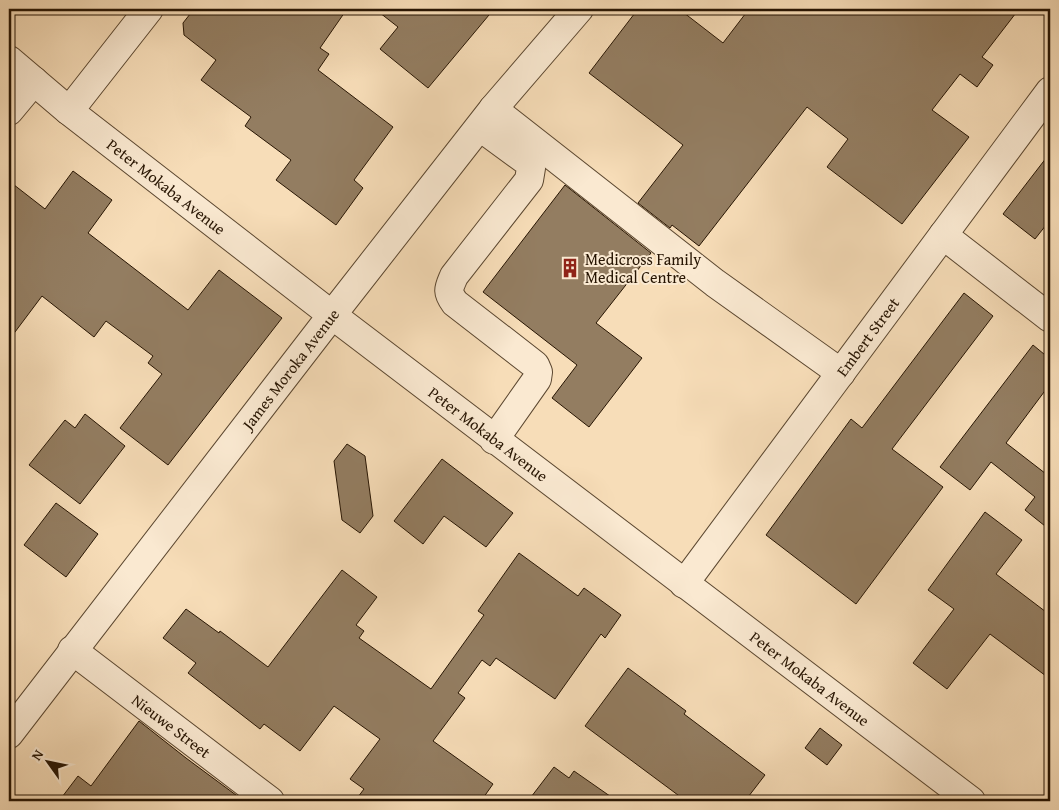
<svg xmlns="http://www.w3.org/2000/svg" width="1059" height="810" viewBox="0 0 1059 810" font-family="'Gentium Book Plus',serif">
<style>
.building{fill:#937d61;stroke:#271503}
.lines{fill:none;stroke-linecap:round;stroke-linejoin:round}
.minor-casing{stroke:#5b4730;stroke-width:30}
.minor{stroke:#fae9d1;stroke-width:28}
.labels{text-anchor:middle;stroke-width:4;stroke-linejoin:round;paint-order:stroke}
.street-label{font-size:16px;fill:#271503;stroke:#fae9d1}
.poi-label{font-size:16px;fill:#271503;stroke:#fae9d1;text-anchor:start}
</style>
<rect width="100%" height="100%" fill="#f7ddb8"/>
<filter id="stains"><feTurbulence type="fractalNoise" baseFrequency=".004" numOctaves="4"/><feColorMatrix values="0 0 0 0 .2 0 0 0 0 .09 0 0 0 0 .02 0 0 0 .5 -.17"/></filter>
<radialGradient id="worn" r=".72"><stop offset=".6" stop-color="#630" stop-opacity="0"/><stop offset="1" stop-color="#630" stop-opacity=".3"/></radialGradient>
<g class="building">
<polygon points="194,9 347,9 320,48 329,54 318,70 393,127 354,180 363,188 336,225 276,180 291,160 245,126 251,117 201,80 216,60 184,35 183,23"/>
<polygon points="375,9 494,9 428,88 380,49 398,27"/>
<polygon points="638,9 679,9 723,43 749,9 1019,9 982,57 993,65 977,87 960,74 932,110 969,137 902,224 827,167 848,139 807,107 699,246 672,225 670,228 638,203 683,145 589,73"/>
<polygon points="1050,153 1050,220 1035,239 1003,214"/>
<polygon points="73,171 112,200 88,233 188,310 219,270 282,318 168,465 120,428 162,374 148,363 153,356 106,321 94,337 42,296 9,340 9,181 45,209"/>
<polygon points="565,185 651,253 596,323 642,358 589,427 552,398 577,365 483,292"/>
<polygon points="964,293 993,316 892,449 943,487 856,604 766,535 851,419 862,428"/>
<polygon points="1033,345 1050,359 1050,384 1006,443 1050,477 1050,530 1025,510 1035,497 991,462 970,490 940,467"/>
<polygon points="85,414 125,446 80,504 29,465 65,420 75,428"/>
<polygon points="347,444 365,456 373,516 360,533 342,520 334,461"/>
<polygon points="442,459 513,513 486,547 444,516 423,544 394,521"/>
<polygon points="56,503 98,534 66,577 24,545"/>
<polygon points="985,512 1022,540 996,574 1050,615 1050,679 990,634 947,689 913,663 954,609 928,590"/>
<polygon points="519,553 578,596 584,588 621,615 605,638 601,634 555,699 496,658 490,666 482,660 458,693 465,698 433,741 493,784 481,801 355,801 364,789 350,779 380,739 334,706 300,751 264,724 260,729 188,673 196,663 163,638 186,609 219,633 220,631 268,667 342,570 377,597 356,625 364,631 359,638 431,689 484,615 478,611"/>
<polygon points="628,668 686,711 684,714 765,775 745,801 686,801 585,726"/>
<polygon points="139,721 186,758 244,801 59,801 78,776 91,786"/>
<polygon points="820,728 842,745 827,765 805,748"/>
<polygon points="554,767 569,778 574,771 617,801 528,801"/>
</g>
<g class="lines">
<defs>
<g id="minor">
<path id="s1" d="M9,60L69,111L332,315L971,801"/>
<polyline points="493,109 715,283 841,373"/>
<polyline points="9,111 34,81"/>
<polyline points="69,111 149,9"/>
<path d="M480,127L528,162L531,168L529,180L454,276C449,288 446,291 455,303L535,365L538,372L537,379L494,440"/>
<polyline points="943,235 1050,318"/>
<path id="s2" d="M684,584L1050,91"/>
<path id="s3" d="M72,650L270,801"/>
<path id="s4" d="M9,734L332,315L493,109L579,9"/>
</g>
</defs>
<use href="#minor" class="minor-casing"/>
<use href="#minor" class="minor"/>
</g>
<defs>
<symbol id="building-bare" viewBox="-9 -9 18 18"><path d="M-4-6H4V6H1V3H-1V6H-4ZM-2.5-4.3h1.7v1.8h-1.7ZM.8-4.3h1.7v1.8H.8ZM-2.5-1h1.7V.8h-1.7ZM.8-1h1.7V.8H.8Z" fill="#8f2418" stroke="#fae9d1" stroke-width="2.5" paint-order="stroke"/></symbol>
</defs>
<g fill-rule="evenodd">
<use href="#building-bare" x="556" y="254" width="28" height="28"/>
</g>
<g class="labels">
<g class="street-label">
<text dy="6" stroke="none"><textPath href="#s1" startOffset="202">Peter Mokaba Avenue</textPath></text>
<text dy="6" stroke="none"><textPath href="#s2" startOffset="308">Embert Street</textPath></text>
<text dy="6" stroke="none"><textPath href="#s4" startOffset="461">James Moroka Avenue</textPath></text>
<text dy="6" stroke="none"><textPath href="#s1" startOffset="608">Peter Mokaba Avenue</textPath></text>
<text dy="6" stroke="none"><textPath href="#s1" startOffset="1012">Peter Mokaba Avenue</textPath></text>
<text dy="6" stroke="none"><textPath href="#s3" startOffset="125">Nieuwe Street</textPath></text>
</g>
<g class="poi-label">
<text x="585" y="265">Medicross Family<tspan x="585" dy="18">Medical Centre</tspan></text>
</g>
</g>
<rect width="1059" height="810" fill="none" stroke="#f7ddb8" stroke-width="30"/>
<rect x="10" y="10" width="1039" height="790" fill="none" stroke="#271503" stroke-width="2.5"/>
<rect x="15" y="15" width="1029" height="780" fill="none" stroke="#271503"/>
<g transform="translate(48 762) rotate(303)" stroke="#fae9d1" stroke-width="4" paint-order="stroke">
<path d="M0-4L9 19L0 12L-9 19Z" fill="#271503"/>
<text y="-8" font-size="14" font-weight="bold" text-anchor="middle" fill="#271503">N</text>
</g>
<rect width="100%" height="100%" filter="url(#stains)"/>
<rect width="100%" height="100%" fill="url(#worn)"/>
</svg>
